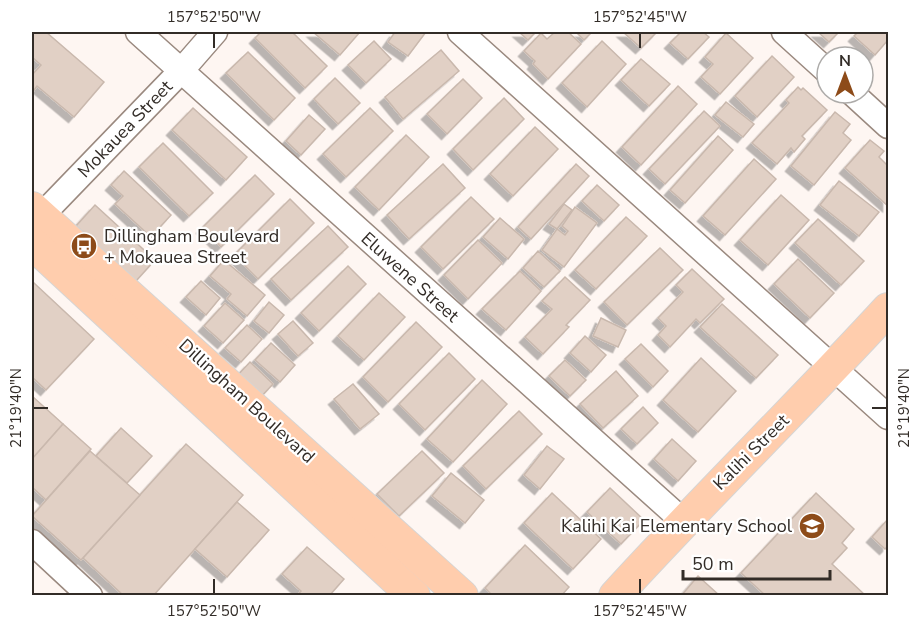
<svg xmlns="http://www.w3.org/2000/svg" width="920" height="627" viewBox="0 0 920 627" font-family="'Nunito Sans',sans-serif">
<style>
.building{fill:#e1d0c5;stroke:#c9b8ad;stroke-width:1.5;filter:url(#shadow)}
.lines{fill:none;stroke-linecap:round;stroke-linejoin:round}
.minor-casing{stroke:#9a897f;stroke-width:27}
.major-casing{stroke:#d6d5d4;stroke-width:34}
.minor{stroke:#fff;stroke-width:24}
.major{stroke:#ffcdad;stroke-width:32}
.ticks{fill:none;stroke:#322c27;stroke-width:2}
.labels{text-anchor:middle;stroke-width:4.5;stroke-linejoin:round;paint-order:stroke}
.street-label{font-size:18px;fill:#322c27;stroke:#fff}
.poi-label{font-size:18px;fill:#322c27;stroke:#fff;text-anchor:start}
.neatline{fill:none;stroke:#322c27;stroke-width:2}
.ticks-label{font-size:15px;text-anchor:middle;fill:#322c27}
</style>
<defs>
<filter id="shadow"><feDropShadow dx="-5.5" dy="5.5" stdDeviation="0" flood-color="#0004"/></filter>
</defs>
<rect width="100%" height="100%" fill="#fef6f2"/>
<g class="building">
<polygon points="32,32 46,32 104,82 74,117 37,86 32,93 32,75 41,65 32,57"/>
<polygon points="261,32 292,32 327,66 305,88 255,38"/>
<polygon points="313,32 360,32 340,55"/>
<polygon points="395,32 426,32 408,56 388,42"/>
<polygon points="519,32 536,32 528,40"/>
<polygon points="555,32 568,32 581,44 548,79 533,64 535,61 524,51 541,33 547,39"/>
<polygon points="576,32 592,32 584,40"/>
<polygon points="623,32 657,32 641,48"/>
<polygon points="681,32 703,32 709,37 688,59 670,43"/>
<polygon points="818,32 839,32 829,42"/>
<polygon points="858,32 888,32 888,40 875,55 854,36"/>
<polygon points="726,33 753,58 720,94 701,77 713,64 705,57"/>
<polygon points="374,41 391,59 366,83 348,65"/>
<polygon points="602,41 626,64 587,107 562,83"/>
<polygon points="441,50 459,71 403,119 385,97"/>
<polygon points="248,52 295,98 274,120 226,73"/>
<polygon points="772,56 794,77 757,117 735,96"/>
<polygon points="641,59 670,84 649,106 621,80"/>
<polygon points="335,78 360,103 338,124 314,99"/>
<polygon points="463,79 482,98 447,134 427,114"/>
<polygon points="678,86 697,104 641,165 622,147"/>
<polygon points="798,87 801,90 803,88 827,110 802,136 805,139 794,152 791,148 777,164 752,143 789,103 786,100"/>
<polygon points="504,98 524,119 473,170 453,149"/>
<polygon points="726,102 754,124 743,137 715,115"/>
<polygon points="193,108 247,157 226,180 172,130"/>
<polygon points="370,108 393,131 346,177 323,154"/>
<polygon points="704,111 720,126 665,184 649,169"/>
<polygon points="835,112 850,124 843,133 851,140 814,185 791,166"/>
<polygon points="309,115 325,129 301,155 286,141"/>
<polygon points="535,127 558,149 513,196 490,174"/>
<polygon points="406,135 429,157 379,210 355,187"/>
<polygon points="718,136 733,150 685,203 670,190"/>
<polygon points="870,140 884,151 879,157 888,166 888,206 845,168"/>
<polygon points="163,143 213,193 189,216 139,167"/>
<polygon points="754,159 776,179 725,235 703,216"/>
<polygon points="443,164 465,188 409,239 387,215"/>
<polygon points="576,164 589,176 531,239 518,227"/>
<polygon points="124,171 171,215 151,237 115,204 123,196 111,185"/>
<polygon points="255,175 274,194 221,247 202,228"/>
<polygon points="839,181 879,212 859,236 820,205"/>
<polygon points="597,185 619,205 604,221 582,201"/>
<polygon points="781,195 809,220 768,265 740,240"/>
<polygon points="471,197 494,219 443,269 421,247"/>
<polygon points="290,199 314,223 258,279 234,255"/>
<polygon points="564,204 572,210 557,229 549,224"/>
<polygon points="95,205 155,260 136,281 76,226"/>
<polygon points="575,207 597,223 564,267 542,250 557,229 565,235 568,231 562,226"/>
<polygon points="626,217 647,236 596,289 575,270"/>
<polygon points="500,218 524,239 508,259 483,237"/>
<polygon points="818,219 864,261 841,285 795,243"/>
<polygon points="328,226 348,247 291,300 271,279"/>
<polygon points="478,240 502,263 468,299 444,275"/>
<polygon points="660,248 683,270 627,325 604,302"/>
<polygon points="538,251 560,271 544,287 523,268"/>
<polygon points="798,259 834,293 810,318 774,284"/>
<polygon points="224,260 265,295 247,316 227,299 231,294 210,276"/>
<polygon points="348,266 366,284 319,331 301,313"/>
<polygon points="692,269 724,299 700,323 696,319 670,347 658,335 666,326 658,318 683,292 676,285"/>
<polygon points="520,271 541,291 506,330 482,309"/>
<polygon points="565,277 590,300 566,325 569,327 543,354 525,337 552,309 542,301"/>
<polygon points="201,281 220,298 206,315 186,297"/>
<polygon points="34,283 94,339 46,390 32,377 32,286"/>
<polygon points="379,293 405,317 364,360 338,336"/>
<polygon points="269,302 284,315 269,333 254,321"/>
<polygon points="225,303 244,320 223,343 204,326"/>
<polygon points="722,304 778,355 756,378 700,327"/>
<polygon points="601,318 626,330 618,347 593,336"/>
<polygon points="293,321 313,343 298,356 278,334"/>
<polygon points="416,322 442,347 388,402 363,377"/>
<polygon points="247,325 262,339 241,362 225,348"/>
<polygon points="585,336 606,355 591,372 570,353"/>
<polygon points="271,343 295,365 280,382 255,360"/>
<polygon points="641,344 668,371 653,387 625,359"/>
<polygon points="449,353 475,379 425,430 399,404"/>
<polygon points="701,358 736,391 698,432 663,400"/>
<polygon points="565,360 586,380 570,396 549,376"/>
<polygon points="250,362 273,384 258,400 235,378"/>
<polygon points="616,371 638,396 603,428 580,404"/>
<polygon points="482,380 507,404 453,462 427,439"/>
<polygon points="353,384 379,414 360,429 334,399"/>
<polygon points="32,396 63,424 32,459"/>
<polygon points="643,407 658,423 637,444 621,429"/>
<polygon points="519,411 542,434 486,489 463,466"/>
<polygon points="63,424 91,449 46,500 32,487 32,459"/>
<polygon points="121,428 152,456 127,483 96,456"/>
<polygon points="672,439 696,461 678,481 654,459"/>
<polygon points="186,444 243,495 153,596 124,596 83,558"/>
<polygon points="547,446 564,459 540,489 524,475"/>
<polygon points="90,451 140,495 81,560 32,516"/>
<polygon points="422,451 444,473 399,516 377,494"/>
<polygon points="451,473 484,500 465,523 432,496"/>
<polygon points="610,488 644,520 621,544 587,512"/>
<polygon points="552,493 601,539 573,569 524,523"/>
<polygon points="816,493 854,529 842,543 847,548 832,564 866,596 766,596 741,573"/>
<polygon points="237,502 269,530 227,577 195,549"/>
<polygon points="888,519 888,546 885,549 872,537"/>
<polygon points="525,545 569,587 561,596 493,596 485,588"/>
<polygon points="307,547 344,579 329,596 297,596 301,591 282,574"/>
<polygon points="698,576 720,596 681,596"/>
</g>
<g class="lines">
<defs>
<g id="minor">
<polyline points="138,32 683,521"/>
<polyline points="460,32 888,417"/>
<polyline points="784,32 827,71"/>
<polyline points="852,93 888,126"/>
<polyline points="32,223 41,216 181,71 215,32"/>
<polyline points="32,542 90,596"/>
</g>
<g id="major">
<polyline points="32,208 462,596"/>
<polyline points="32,243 414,596"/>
<path d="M615,596C704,498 799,406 888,309"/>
</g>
</defs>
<use href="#minor" class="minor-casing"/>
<use href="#major" class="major-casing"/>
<use href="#minor" class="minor"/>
<use href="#major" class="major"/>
</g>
<path class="ticks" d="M214,33V48M640,33V48M33,408H48M872,408H887M214,579V594M640,579V594"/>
<defs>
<symbol id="bus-disc" viewBox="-11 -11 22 22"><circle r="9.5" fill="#8d4b19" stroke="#fff"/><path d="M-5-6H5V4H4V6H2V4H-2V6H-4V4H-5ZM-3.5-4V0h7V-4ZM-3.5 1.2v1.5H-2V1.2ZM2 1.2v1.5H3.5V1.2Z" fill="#fff"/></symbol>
<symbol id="school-disc" viewBox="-11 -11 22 22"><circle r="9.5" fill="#8d4b19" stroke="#fff"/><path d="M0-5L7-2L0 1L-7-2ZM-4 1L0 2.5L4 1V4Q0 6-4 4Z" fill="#fff"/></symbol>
</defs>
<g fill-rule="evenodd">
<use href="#bus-disc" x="69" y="231" width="30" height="30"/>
<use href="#school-disc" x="797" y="511" width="30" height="30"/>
</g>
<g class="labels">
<g class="street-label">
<text transform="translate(125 129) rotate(-46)" y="6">Mokauea Street</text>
<text transform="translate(410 277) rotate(42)" y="6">Eluwene Street</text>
<text transform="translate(247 401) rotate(42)" y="6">Dillingham Boulevard</text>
<text transform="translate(751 452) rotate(-45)" y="6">Kalihi Street</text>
</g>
<g class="poi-label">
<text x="104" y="242">Dillingham Boulevard<tspan x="104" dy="21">+ Mokauea Street</tspan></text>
<text x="792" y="532" text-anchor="end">Kalihi Kai Elementary School</text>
</g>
</g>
<rect width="920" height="627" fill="none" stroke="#ffffff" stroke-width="66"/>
<g transform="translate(845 75)"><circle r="28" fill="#ffffff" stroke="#adaba9" stroke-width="1.5"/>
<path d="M0-4.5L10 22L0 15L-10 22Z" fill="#8d4b19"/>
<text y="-9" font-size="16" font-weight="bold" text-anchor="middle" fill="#322c27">N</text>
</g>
<path d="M683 570v9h147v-9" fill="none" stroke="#322c27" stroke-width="3"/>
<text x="692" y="570" font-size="18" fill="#322c27" stroke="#ffffff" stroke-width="4.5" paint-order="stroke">50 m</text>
<rect x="33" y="33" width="854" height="561" class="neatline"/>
<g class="ticks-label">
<text x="214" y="22">157°52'50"W</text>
<text x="640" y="22">157°52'45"W</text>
<text transform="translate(16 408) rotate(-90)" y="5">21°19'40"N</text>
<text transform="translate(904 408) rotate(-90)" y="5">21°19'40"N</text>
<text x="214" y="616">157°52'50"W</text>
<text x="640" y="616">157°52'45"W</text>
</g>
</svg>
